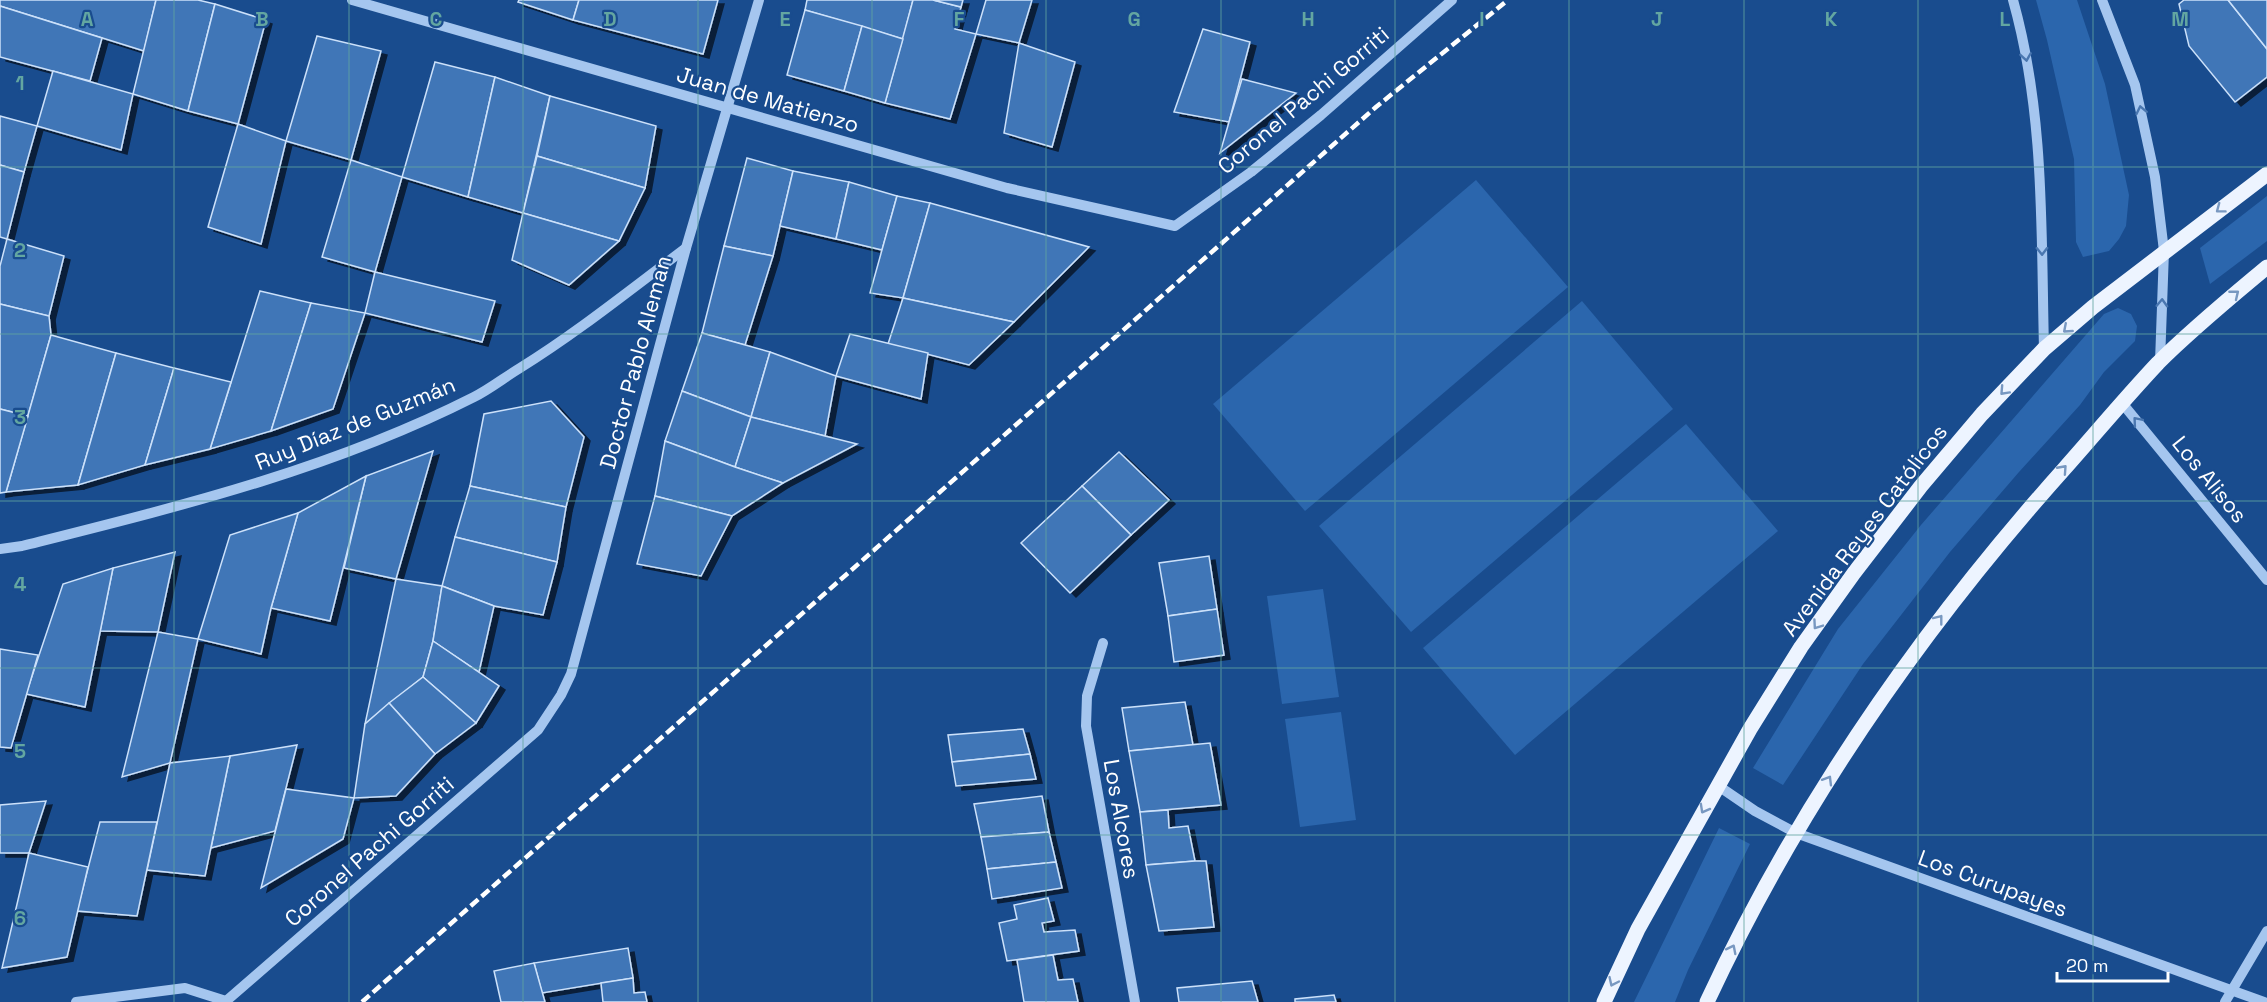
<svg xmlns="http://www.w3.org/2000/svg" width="2267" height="1002" viewBox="0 0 2267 1002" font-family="'Space Grotesk',sans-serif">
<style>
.green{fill:#2b66ad}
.building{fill:#4176b7;stroke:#cce1fa;stroke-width:1.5;filter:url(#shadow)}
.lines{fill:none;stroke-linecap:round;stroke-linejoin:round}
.minor{stroke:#a5c6ef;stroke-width:10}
.major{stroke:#edf4ff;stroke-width:15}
.rail{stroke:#fff;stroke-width:4.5;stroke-dasharray:10 4.5;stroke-linecap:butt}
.oneway{stroke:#4a77b0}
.oneway2{stroke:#7898c1}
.grid{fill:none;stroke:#63a6a1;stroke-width:1.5;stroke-opacity:0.55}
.labels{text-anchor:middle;stroke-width:4.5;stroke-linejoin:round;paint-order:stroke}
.street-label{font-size:22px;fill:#fff;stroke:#194c8e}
.grid-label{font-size:20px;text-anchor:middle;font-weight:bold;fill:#63a6a1;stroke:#194c8e;stroke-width:4.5;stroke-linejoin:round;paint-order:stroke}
</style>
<defs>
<filter id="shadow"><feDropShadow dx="6" dy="4" stdDeviation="0" flood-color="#0009"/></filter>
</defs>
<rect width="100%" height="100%" fill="#194c8e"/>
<g class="green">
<polygon points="2036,0 2077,0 2105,84 2129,195 2126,226 2119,239 2109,251 2083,257 2076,242 2074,159 2047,40"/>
<polygon points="1476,180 1568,287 1305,511 1213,404"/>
<polygon points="2267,196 2267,241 2210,284 2200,248"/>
<polygon points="1582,301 1673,409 1411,632 1319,526"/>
<polygon points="2118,308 2131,314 2137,326 2135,341 2104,372 2080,405 2019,472 1950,552 1863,664 1783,785 1753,768 1838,629 1921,525 2104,314"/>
<polygon points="1686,424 1778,531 1515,755 1423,648"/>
<polygon points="1323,589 1339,697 1282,704 1267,596"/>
<polygon points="1341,712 1356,820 1300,827 1285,719"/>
<polygon points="1719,828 1750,844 1688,970 1675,1002 1634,1002"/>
</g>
<g class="building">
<polygon points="0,0 156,0 144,51 0,6"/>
<polygon points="156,0 198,0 215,4 188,111 133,94"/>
<polygon points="519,0 579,0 573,20 518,2"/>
<polygon points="579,0 718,0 703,54 573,20"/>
<polygon points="807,0 913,0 903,39 805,10"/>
<polygon points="913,0 933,0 961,7 955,29 976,34 950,119 885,103"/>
<polygon points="933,0 963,0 961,7"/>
<polygon points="986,0 1032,0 1019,43 976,34"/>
<polygon points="2184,0 2228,0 2267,49 2267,77 2235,102 2189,46 2179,4"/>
<polygon points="2228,0 2267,0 2267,49"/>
<polygon points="215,4 266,20 238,124 188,111"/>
<polygon points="0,6 102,38 90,81 0,57"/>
<polygon points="805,10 862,26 844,91 787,75"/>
<polygon points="862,26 903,39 885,103 844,91"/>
<polygon points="1203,29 1250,42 1229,122 1174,112"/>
<polygon points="317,36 381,51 351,160 286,141"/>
<polygon points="1019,43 1075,62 1052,147 1004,133"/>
<polygon points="435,62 495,77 468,197 402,177"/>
<polygon points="53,71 133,94 121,150 37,126"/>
<polygon points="495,77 550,96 523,213 468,197"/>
<polygon points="1242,79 1296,93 1220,153 1229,122"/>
<polygon points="550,96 656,126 645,188 537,156"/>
<polygon points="0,116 37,126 24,172 0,165"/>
<polygon points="238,124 286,141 261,244 208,227"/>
<polygon points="537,156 645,188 619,241 523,213"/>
<polygon points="747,158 793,171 773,256 724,246"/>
<polygon points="351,160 402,177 375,272 322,257"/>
<polygon points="0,165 24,172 7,239 0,237"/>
<polygon points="793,171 849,182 836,239 780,226"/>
<polygon points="849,182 897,196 882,250 836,239"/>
<polygon points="897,196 930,203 903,298 870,293"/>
<polygon points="930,203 1089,247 1014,322 903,298"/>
<polygon points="523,213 619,241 569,285 512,260"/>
<polygon points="7,239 64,256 49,316 0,304 0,266"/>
<polygon points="724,246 773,256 745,345 702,333"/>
<polygon points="375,272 495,301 482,342 365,313"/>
<polygon points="260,291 311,303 271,431 210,449"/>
<polygon points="903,298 1014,322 969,365 888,344"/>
<polygon points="311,303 365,313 333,409 271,431"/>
<polygon points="0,304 49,316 51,335 28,416 0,409"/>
<polygon points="702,333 770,352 751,417 682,391"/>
<polygon points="850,334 928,353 921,399 836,376"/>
<polygon points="51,335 116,353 78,485 6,492"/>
<polygon points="770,352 836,376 825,436 751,417"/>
<polygon points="116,353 174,368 145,465 78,485"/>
<polygon points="174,368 231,382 210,449 145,465"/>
<polygon points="682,391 751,417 735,467 665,441"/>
<polygon points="551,401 584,437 566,507 470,486 484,414"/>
<polygon points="0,409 28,416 6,492 0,493"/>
<polygon points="751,417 825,436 857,444 783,483 735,467"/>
<polygon points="665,441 735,467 783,483 732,516 655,496"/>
<polygon points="433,451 396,579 344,568 366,476"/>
<polygon points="1119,452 1169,500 1131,535 1082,486"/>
<polygon points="366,476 330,621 271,608 298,513"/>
<polygon points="470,486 566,507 557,562 455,537"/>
<polygon points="1082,486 1131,535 1070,593 1021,543"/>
<polygon points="655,496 732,516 701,576 637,564"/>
<polygon points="298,513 271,608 261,654 198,639 230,535"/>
<polygon points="455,537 557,562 543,615 494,606 442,586"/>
<polygon points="175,552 158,632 100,631 113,568"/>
<polygon points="1209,556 1217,609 1168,616 1159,563"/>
<polygon points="113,568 85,707 26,694 63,584"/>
<polygon points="396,579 442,586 433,641 423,677 365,724"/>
<polygon points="442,586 494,606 479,672 433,641"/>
<polygon points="1217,609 1224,655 1174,662 1168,616"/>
<polygon points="158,632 198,639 170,763 122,777"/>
<polygon points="433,641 499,686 476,723 423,677"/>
<polygon points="0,649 38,655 11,748 0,747"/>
<polygon points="423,677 476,723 435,754 389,703"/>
<polygon points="1185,702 1193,745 1129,751 1122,708"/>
<polygon points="389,703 435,754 396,796 354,798 365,724"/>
<polygon points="1023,729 1030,754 952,762 948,735"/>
<polygon points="1210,743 1221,805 1140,812 1129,751"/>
<polygon points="297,745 275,831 211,848 230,756"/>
<polygon points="1030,754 1036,779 956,786 952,762"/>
<polygon points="230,756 205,876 147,870 170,763"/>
<polygon points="286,789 354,798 343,839 261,888"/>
<polygon points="1042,796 1049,832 981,837 974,804"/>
<polygon points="46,801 29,853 0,853 0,805"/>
<polygon points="1168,810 1169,828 1188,826 1195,861 1146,865 1140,812"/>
<polygon points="100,822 157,822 137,916 77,911"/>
<polygon points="1049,832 1056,862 987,869 981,837"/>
<polygon points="29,853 88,867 67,957 2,968"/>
<polygon points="1195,861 1206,861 1214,927 1159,931 1146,865"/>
<polygon points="1056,862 1062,888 992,899 987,869"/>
<polygon points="1048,898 1054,921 1042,923 1044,932 1075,930 1079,951 1007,961 999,923 1017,919 1014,905"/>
<polygon points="628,948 633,978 542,993 534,963"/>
<polygon points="1053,955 1058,980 1073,979 1078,1002 1024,1002 1017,960"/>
<polygon points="534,963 545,1002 501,1002 494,971"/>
<polygon points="633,978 634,993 645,992 647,1002 603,1002 601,983"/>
<polygon points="1252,981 1258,1002 1179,1002 1177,988"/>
<polygon points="1334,995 1336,1002 1295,1002 1295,999"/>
</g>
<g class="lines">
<g class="minor">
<polyline points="352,0 1007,188 1175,226 1251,172 1321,115 1452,0"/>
<path d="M2013,0C2045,114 2041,231 2044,349"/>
<polyline points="2102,0 2135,85 2155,177 2164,251 2160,362"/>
<polyline points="2122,403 2267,580"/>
<path d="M0,549L22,546C177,507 330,470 474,397C490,389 505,377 520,368C578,332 631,289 686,248"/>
<polyline points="1103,643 1087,696 1086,726 1135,1002"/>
<polyline points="1717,785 1755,811 1796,833 2264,1002"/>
<polyline points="76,1002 185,988 226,1001"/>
<polyline points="225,1002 538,730 561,695 571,674 686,248 759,0"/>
<polyline points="2225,1002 2267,931"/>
</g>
<g class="major">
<polyline points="1604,1002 1638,929 1750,729 1801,647 1854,573 1921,486 1982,414 2044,349 2093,307 2267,174"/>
<path d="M1707,1002C1798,806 1921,629 2065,468C2096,433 2126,397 2158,363C2192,329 2230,298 2267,267"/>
</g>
<polyline class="rail" points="362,1002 1376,107 1508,0"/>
</g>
<defs><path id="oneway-chevron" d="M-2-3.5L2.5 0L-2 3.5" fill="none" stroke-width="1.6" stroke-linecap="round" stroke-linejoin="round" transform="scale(1.5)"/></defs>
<g class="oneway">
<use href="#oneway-chevron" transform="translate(2026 57) rotate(81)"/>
<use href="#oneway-chevron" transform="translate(2141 110) rotate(-102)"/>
<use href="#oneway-chevron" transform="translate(2042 251) rotate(89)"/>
<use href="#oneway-chevron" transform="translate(2162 303) rotate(-88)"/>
<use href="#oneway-chevron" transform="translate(2137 421) rotate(-130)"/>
</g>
<g class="oneway2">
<use href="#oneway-chevron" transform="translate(2220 209) rotate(143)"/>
<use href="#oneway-chevron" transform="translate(2235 294) rotate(-39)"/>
<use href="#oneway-chevron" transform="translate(2067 329) rotate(139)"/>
<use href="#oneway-chevron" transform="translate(2004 391) rotate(133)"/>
<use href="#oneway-chevron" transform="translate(2063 469) rotate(-48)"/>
<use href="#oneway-chevron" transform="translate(1939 619) rotate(-52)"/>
<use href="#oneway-chevron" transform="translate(1817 625) rotate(125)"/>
<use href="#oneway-chevron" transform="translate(1828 780) rotate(-59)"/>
<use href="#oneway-chevron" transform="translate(1704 809) rotate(119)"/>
<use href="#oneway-chevron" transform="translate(1732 949) rotate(-63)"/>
<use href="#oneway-chevron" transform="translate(1613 982) rotate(115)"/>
</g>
<path class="grid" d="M174,0V1002M349,0V1002M523,0V1002M698,0V1002M872,0V1002M1046,0V1002M1221,0V1002M1395,0V1002M1569,0V1002M1744,0V1002M1918,0V1002M2093,0V1002M0,167H2267M0,334H2267M0,501H2267M0,668H2267M0,835H2267"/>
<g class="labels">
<g class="street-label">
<text transform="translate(768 99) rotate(16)" y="8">Juan de Matienzo</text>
<text transform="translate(1303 100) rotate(-40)" y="8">Coronel Pachi Gorriti</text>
<text transform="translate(635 362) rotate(-75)" y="8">Doctor Pablo Aleman</text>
<text transform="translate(355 423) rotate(-22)" y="8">Ruy Díaz de Guzmán</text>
<text transform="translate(2210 479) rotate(51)" y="8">Los Alisos</text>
<text transform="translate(1864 530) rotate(-53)" y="8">Avenida Reyes Católicos</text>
<text transform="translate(1122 819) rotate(80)" y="8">Los Alcores</text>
<text transform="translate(369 851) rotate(-41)" y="8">Coronel Pachi Gorriti</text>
<text transform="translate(1993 883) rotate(20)" y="8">Los Curupayes</text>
</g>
</g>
<g class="grid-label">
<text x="87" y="26">A</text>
<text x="262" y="26">B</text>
<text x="436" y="26">C</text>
<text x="610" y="26">D</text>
<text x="785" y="26">E</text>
<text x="959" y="26">F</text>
<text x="1134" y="26">G</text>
<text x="1308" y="26">H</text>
<text x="1482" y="26">I</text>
<text x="1657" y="26">J</text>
<text x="1831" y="26">K</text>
<text x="2005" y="26">L</text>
<text x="2180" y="26">M</text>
<text x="20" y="90">1</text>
<text x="20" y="257">2</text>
<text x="20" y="424">3</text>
<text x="20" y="591">4</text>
<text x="20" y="758">5</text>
<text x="20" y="925">6</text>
</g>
<path d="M2057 972v9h111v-9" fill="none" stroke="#ffffff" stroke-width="3"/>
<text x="2066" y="972" font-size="18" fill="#ffffff" stroke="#194c8e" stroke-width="4.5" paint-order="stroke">20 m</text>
</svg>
